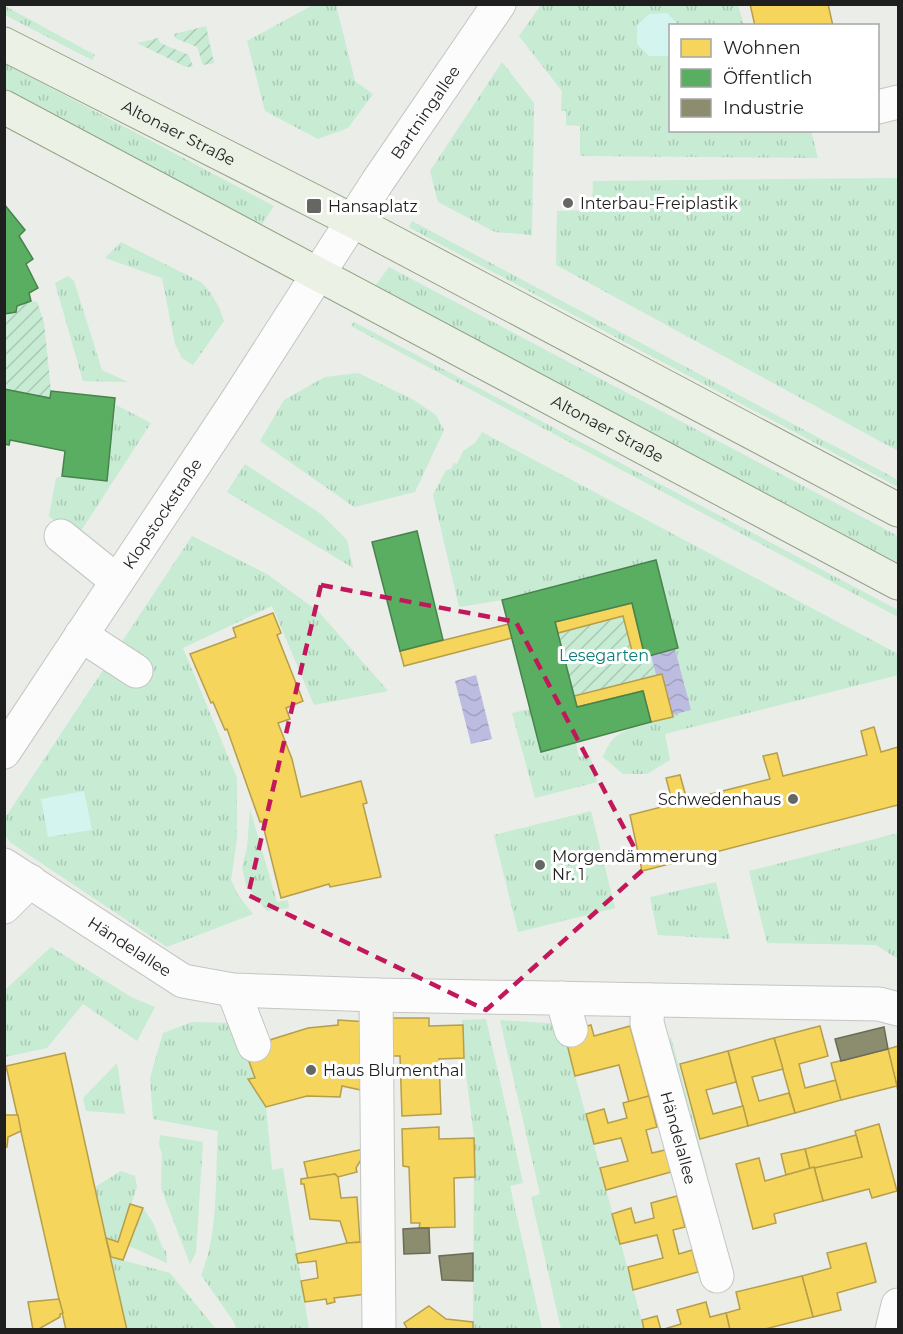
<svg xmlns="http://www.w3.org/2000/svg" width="903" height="1334" viewBox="0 0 903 1334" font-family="Montserrat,sans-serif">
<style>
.grass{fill:url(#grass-tufts)}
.park{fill:#d4f4ef}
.garden{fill:url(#garden-furrows)}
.water{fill:url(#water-waves)}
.homes{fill:#f6d55c;stroke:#b69e4a;stroke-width:1.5}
.public{fill:#5aae61;stroke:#48834d;stroke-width:1.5}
.industry{fill:#8c8c6e;stroke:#6b6b56;stroke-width:1.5}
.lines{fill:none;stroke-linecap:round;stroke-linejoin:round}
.minor-casing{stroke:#c5c6c4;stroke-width:35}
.major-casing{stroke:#93a384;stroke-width:35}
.minor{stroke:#fcfcfc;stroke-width:33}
.major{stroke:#ecf1e5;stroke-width:33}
.marked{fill:none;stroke:#c2185b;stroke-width:4.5;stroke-dasharray:12 8;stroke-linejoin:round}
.poi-dot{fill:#666765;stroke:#fff;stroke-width:2}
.labels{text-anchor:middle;stroke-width:6;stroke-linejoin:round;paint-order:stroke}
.street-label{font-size:16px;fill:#1f1f1f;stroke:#fff}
.poi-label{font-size:16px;fill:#1f1f1f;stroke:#fff;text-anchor:start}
.park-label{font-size:16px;fill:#0c7e75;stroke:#fff}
</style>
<defs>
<pattern id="grass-tufts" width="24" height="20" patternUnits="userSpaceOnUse" patternTransform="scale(1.5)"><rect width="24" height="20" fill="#c7ebd3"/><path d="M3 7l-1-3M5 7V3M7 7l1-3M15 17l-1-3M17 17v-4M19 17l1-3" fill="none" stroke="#aac9b5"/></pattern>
<pattern id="garden-furrows" width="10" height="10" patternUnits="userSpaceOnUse" patternTransform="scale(1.5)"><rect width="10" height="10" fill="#c7ebd3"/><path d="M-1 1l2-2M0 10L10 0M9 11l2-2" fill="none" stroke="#aac9b5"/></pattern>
<pattern id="water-waves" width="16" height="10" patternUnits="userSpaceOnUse" patternTransform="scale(1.5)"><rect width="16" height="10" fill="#bcbbe0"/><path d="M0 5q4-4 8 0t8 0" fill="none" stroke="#a1a0c0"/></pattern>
</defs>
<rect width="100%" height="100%" fill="#eaede8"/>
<g class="grass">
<polygon points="313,5 336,5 355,81 373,94 348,128 318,139 265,111 247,41"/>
<polygon points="541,5 738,5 744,25 670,26 670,130 811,131 818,158 580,156 580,126 566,125 566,111 561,111 562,91 519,36"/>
<polygon points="5,6 95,55 92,60 5,15"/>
<polygon points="502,62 534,103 532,235 495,232 438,202 430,171"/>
<polygon points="4,63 274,206 261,226 5,91"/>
<polygon points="898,178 898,451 556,265 557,211 592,210 593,181"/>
<polygon points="412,221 898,480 898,487 425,236 409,227"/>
<path d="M121,242L201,282C213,294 218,304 224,321L193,365L182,358L175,344L162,278L105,258Z"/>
<polygon points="389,267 898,536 898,563 375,286"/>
<polygon points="68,276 74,281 102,370 128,382 83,381 55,283"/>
<polygon points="354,322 898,610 898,617 351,326"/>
<polygon points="358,373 414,400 436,415 444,430 415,492 354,507 260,441 284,400 325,377"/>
<polygon points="116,405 151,423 75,540 49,516 56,478 62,476 107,481"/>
<path d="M482,432L898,654V675L665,734L670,760L647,774H623L603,757C614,729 626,731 653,722L650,721L691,710L675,649L678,647L656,560L502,600L459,607L433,495L446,470L451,469L454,463L457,464L463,451L475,443Z"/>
<polygon points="245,464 321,514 347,540 353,568 227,492"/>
<polygon points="192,536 267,574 319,612 388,691 314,705 272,606 183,648 237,778 237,839 231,880 238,895 253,914 167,947 11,843 5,835 5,818"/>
<polygon points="530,709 542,751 576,743 579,757 590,755 597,782 535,798 512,713"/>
<polygon points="250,809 277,902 288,900 289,908 267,911 246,885 242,867 247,848"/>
<polygon points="591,811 615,908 518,932 494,835"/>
<polygon points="898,833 898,959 876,945 767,943 749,871"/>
<polygon points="716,882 730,939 658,935 650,897"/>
<polygon points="51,947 131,997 155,1007 137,1041 83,1004 47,1048 5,1057 5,990"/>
<polygon points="486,1019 523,1183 510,1186 542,1329 473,1329 474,1138 464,1058 462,1020"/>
<polygon points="500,1020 561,1024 644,1329 561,1329 531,1197 540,1194"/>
<path d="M192,1022L232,1023L255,1078L248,1080L266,1107L272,1170L283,1168L309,1329H236L234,1322L201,1275C219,1234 215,1176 218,1131L153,1119L150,1078L163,1033Z"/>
<polygon points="671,1037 707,1172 697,1172 665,1050"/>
<polygon points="117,1063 125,1114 86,1111 83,1098"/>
<polygon points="160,1135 203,1142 196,1252 190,1264 161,1188 162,1155 159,1145"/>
<polygon points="121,1171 135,1176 137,1187 118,1242 106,1238 95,1187"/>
<polygon points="143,1208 154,1224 162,1247 166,1251 167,1263 129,1246"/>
<polygon points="111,1257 170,1273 216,1329 127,1329"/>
</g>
<g class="park">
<polygon points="667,13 679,25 670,26 670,56 649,56 637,44 637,25 649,14"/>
<polygon points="84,791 92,830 48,837 41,799"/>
</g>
<g class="garden">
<polygon points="206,26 214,63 203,65 197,47 175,38 174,34"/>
<polygon points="158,38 160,43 189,55 193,67 186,67 137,43"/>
<polygon points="31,301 37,302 44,322 51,391 50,398 5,389 5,314 16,312 17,306"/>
<polygon points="632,603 651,655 664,702 577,707 555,622"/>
</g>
<g class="water">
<polygon points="675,649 691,710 650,721 663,702 651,655"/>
<polygon points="476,675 492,739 471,744 455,681"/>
</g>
<g class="homes">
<polygon points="750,4 828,4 833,26 755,26"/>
<polygon points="632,603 645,657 634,659 623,616 558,633 555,622"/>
<polygon points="273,613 281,633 277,635 303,701 286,708 290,719 278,723 292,759 301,797 361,781 367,803 363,804 381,877 330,887 329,884 281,898 262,821 260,822 227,729 225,730 213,702 211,703 190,654 236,637 233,628"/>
<polygon points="509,624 512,638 404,666 400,651"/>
<polygon points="662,674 673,717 651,722 643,691 577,707 574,696"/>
<polygon points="874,727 881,752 898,747 898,805 642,871 630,815 673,804 666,778 680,775 687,800 770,779 763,756 777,753 783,776 867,755 861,731"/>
<polygon points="391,1018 429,1018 429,1026 463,1025 464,1058 439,1059 441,1114 402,1116 400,1056 392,1056"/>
<polygon points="338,1020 368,1022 370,1092 342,1086 340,1097 307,1096 266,1107 248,1079 255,1078 244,1048 308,1028 338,1025"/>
<polygon points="591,1025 594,1036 630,1026 649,1096 629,1102 619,1065 575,1076 564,1032"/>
<polygon points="820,1026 828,1056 799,1064 805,1088 836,1080 841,1100 795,1113 774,1038"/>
<polygon points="774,1038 783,1069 752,1077 759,1101 789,1093 795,1113 748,1126 728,1051"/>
<polygon points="898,1046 898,1091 888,1049"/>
<polygon points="888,1049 897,1086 841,1100 831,1063"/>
<polygon points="728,1051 736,1082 706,1090 713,1114 743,1106 748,1126 700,1139 680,1064"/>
<polygon points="65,1053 106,1238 127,1330 66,1330 19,1123 6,1066"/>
<polygon points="649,1096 657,1127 646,1130 652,1153 665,1150 671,1172 606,1190 600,1168 628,1161 621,1138 594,1144 586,1114 604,1109 608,1123 627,1118 623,1103"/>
<polygon points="4,1115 18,1115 21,1131 8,1137 7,1147 4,1148"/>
<polygon points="879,1124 897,1191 872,1198 869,1189 823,1201 814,1167 862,1157 855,1131"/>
<polygon points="439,1127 439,1139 474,1138 475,1177 454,1178 455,1227 419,1228 420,1223 411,1223 409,1167 403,1166 402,1129"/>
<polygon points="856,1135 862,1157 810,1169 805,1149"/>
<polygon points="368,1148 356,1168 357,1172 338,1177 335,1174 308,1179 304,1162"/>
<polygon points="805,1149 810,1169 786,1175 781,1154"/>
<polygon points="759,1158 765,1181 814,1167 823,1201 774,1214 776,1223 753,1229 736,1164"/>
<polygon points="335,1174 338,1177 341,1198 357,1197 360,1242 347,1243 340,1221 310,1219 304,1184 301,1184 301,1179"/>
<polygon points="677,1196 685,1227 673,1230 679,1254 692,1250 698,1272 633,1290 628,1267 663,1258 657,1235 620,1244 612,1214 631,1208 635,1223 654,1218 651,1203"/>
<polygon points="130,1204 143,1208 123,1260 111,1257 106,1238 118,1242"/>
<polygon points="364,1242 367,1294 334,1298 335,1302 327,1304 326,1299 305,1302 301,1281 318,1278 316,1261 298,1263 296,1254 347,1243"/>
<polygon points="866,1243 876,1282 837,1293 841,1310 813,1317 802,1276 831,1268 827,1253"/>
<polygon points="802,1276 813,1317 761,1330 730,1330 726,1313 740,1309 736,1292"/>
<polygon points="59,1299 63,1313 60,1314 60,1317 37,1330 33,1330 28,1302"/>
<polygon points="706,1302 710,1317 726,1313 730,1330 661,1330 681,1324 677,1310"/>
<polygon points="429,1306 446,1319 473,1322 473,1330 408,1330 404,1323"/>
<polygon points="657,1316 661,1330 644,1330 642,1320"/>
</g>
<g class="public">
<polygon points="4,204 25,230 19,236 33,259 26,264 38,288 29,293 31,301 17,306 16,312 4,314"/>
<polygon points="4,389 50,398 51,391 115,398 107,481 62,476 65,451 10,440 9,445 4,444"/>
<polygon points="417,531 443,640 400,651 372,542"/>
<polygon points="656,560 678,648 645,657 632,603 555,622 577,707 643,691 651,722 541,752 502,600"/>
</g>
<g class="industry">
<polygon points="884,1027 888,1049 841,1061 835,1039"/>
<polygon points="419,1228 429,1228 430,1253 404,1254 403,1229"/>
<polygon points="473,1253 473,1281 442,1280 439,1256"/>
</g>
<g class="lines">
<defs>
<g id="minor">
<polyline points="878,107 898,102"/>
<polyline points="61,536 117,581"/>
<polyline points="81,635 136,671"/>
<path id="s1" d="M4,752L238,399L378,181L499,4"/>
<path id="s2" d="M4,865L183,981L233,990L376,995L879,1004L898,1009"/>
<polyline points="4,907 30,881"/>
<polyline points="233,990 254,1045"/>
<polyline points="376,995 379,1330"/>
<polyline points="562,998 571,1030"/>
<path id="s3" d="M648,1000L647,1023L717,1276"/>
<polyline points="892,1330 898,1305"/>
</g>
<g id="major">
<path id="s4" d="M4,44L353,221L898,510"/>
<path id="s5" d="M4,107L898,583"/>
</g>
</defs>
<use href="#minor" class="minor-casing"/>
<use href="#major" class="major-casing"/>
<use href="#minor" class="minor"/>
<use href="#major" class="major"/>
</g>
<path class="marked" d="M321,585L516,622L645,868L486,1010L248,895Z"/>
<g class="poi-dot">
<circle cx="568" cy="203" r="6"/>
<rect x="306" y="198" width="16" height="16" rx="3"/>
<circle cx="793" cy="799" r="6"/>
<circle cx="540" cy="865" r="6"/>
<circle cx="311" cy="1070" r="6"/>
</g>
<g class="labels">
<g class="street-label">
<text dy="6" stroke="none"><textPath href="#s1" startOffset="766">Bartningallee</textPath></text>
<text dy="6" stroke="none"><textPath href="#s4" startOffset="196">Altonaer Straße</textPath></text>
<text dy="6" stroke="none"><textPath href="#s5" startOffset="684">Altonaer Straße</textPath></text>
<text dy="6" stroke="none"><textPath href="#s1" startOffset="286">Klopstockstraße</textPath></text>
<text dy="6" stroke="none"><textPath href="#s2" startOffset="150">Händelallee</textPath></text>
<text dy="6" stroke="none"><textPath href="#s3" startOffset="142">Händelallee</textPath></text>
</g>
<g class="poi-label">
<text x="580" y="209">Interbau-Freiplastik</text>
<text x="328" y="212">Hansaplatz</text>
<text x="781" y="805" text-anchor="end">Schwedenhaus</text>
<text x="552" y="862">Morgendämmerung<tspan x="552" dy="18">Nr. 1</tspan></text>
<text x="323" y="1076">Haus Blumenthal</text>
</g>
<g class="park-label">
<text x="604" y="661">Lesegarten</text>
</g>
</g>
<rect width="903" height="1334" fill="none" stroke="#1f1f1f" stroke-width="12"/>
<rect x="669" y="24" width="210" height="108" fill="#ffffff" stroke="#a5a5a5" stroke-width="1.5"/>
<rect x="681" y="39" width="30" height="18" fill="#f6d55c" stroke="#a5a5a5" stroke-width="1.5"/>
<text x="723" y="54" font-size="18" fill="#1f1f1f">Wohnen</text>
<rect x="681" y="69" width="30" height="18" fill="#5aae61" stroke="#a5a5a5" stroke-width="1.5"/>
<text x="723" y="84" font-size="18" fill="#1f1f1f">Öffentlich</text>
<rect x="681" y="99" width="30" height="18" fill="#8c8c6e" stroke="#a5a5a5" stroke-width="1.5"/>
<text x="723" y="114" font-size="18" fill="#1f1f1f">Industrie</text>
</svg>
